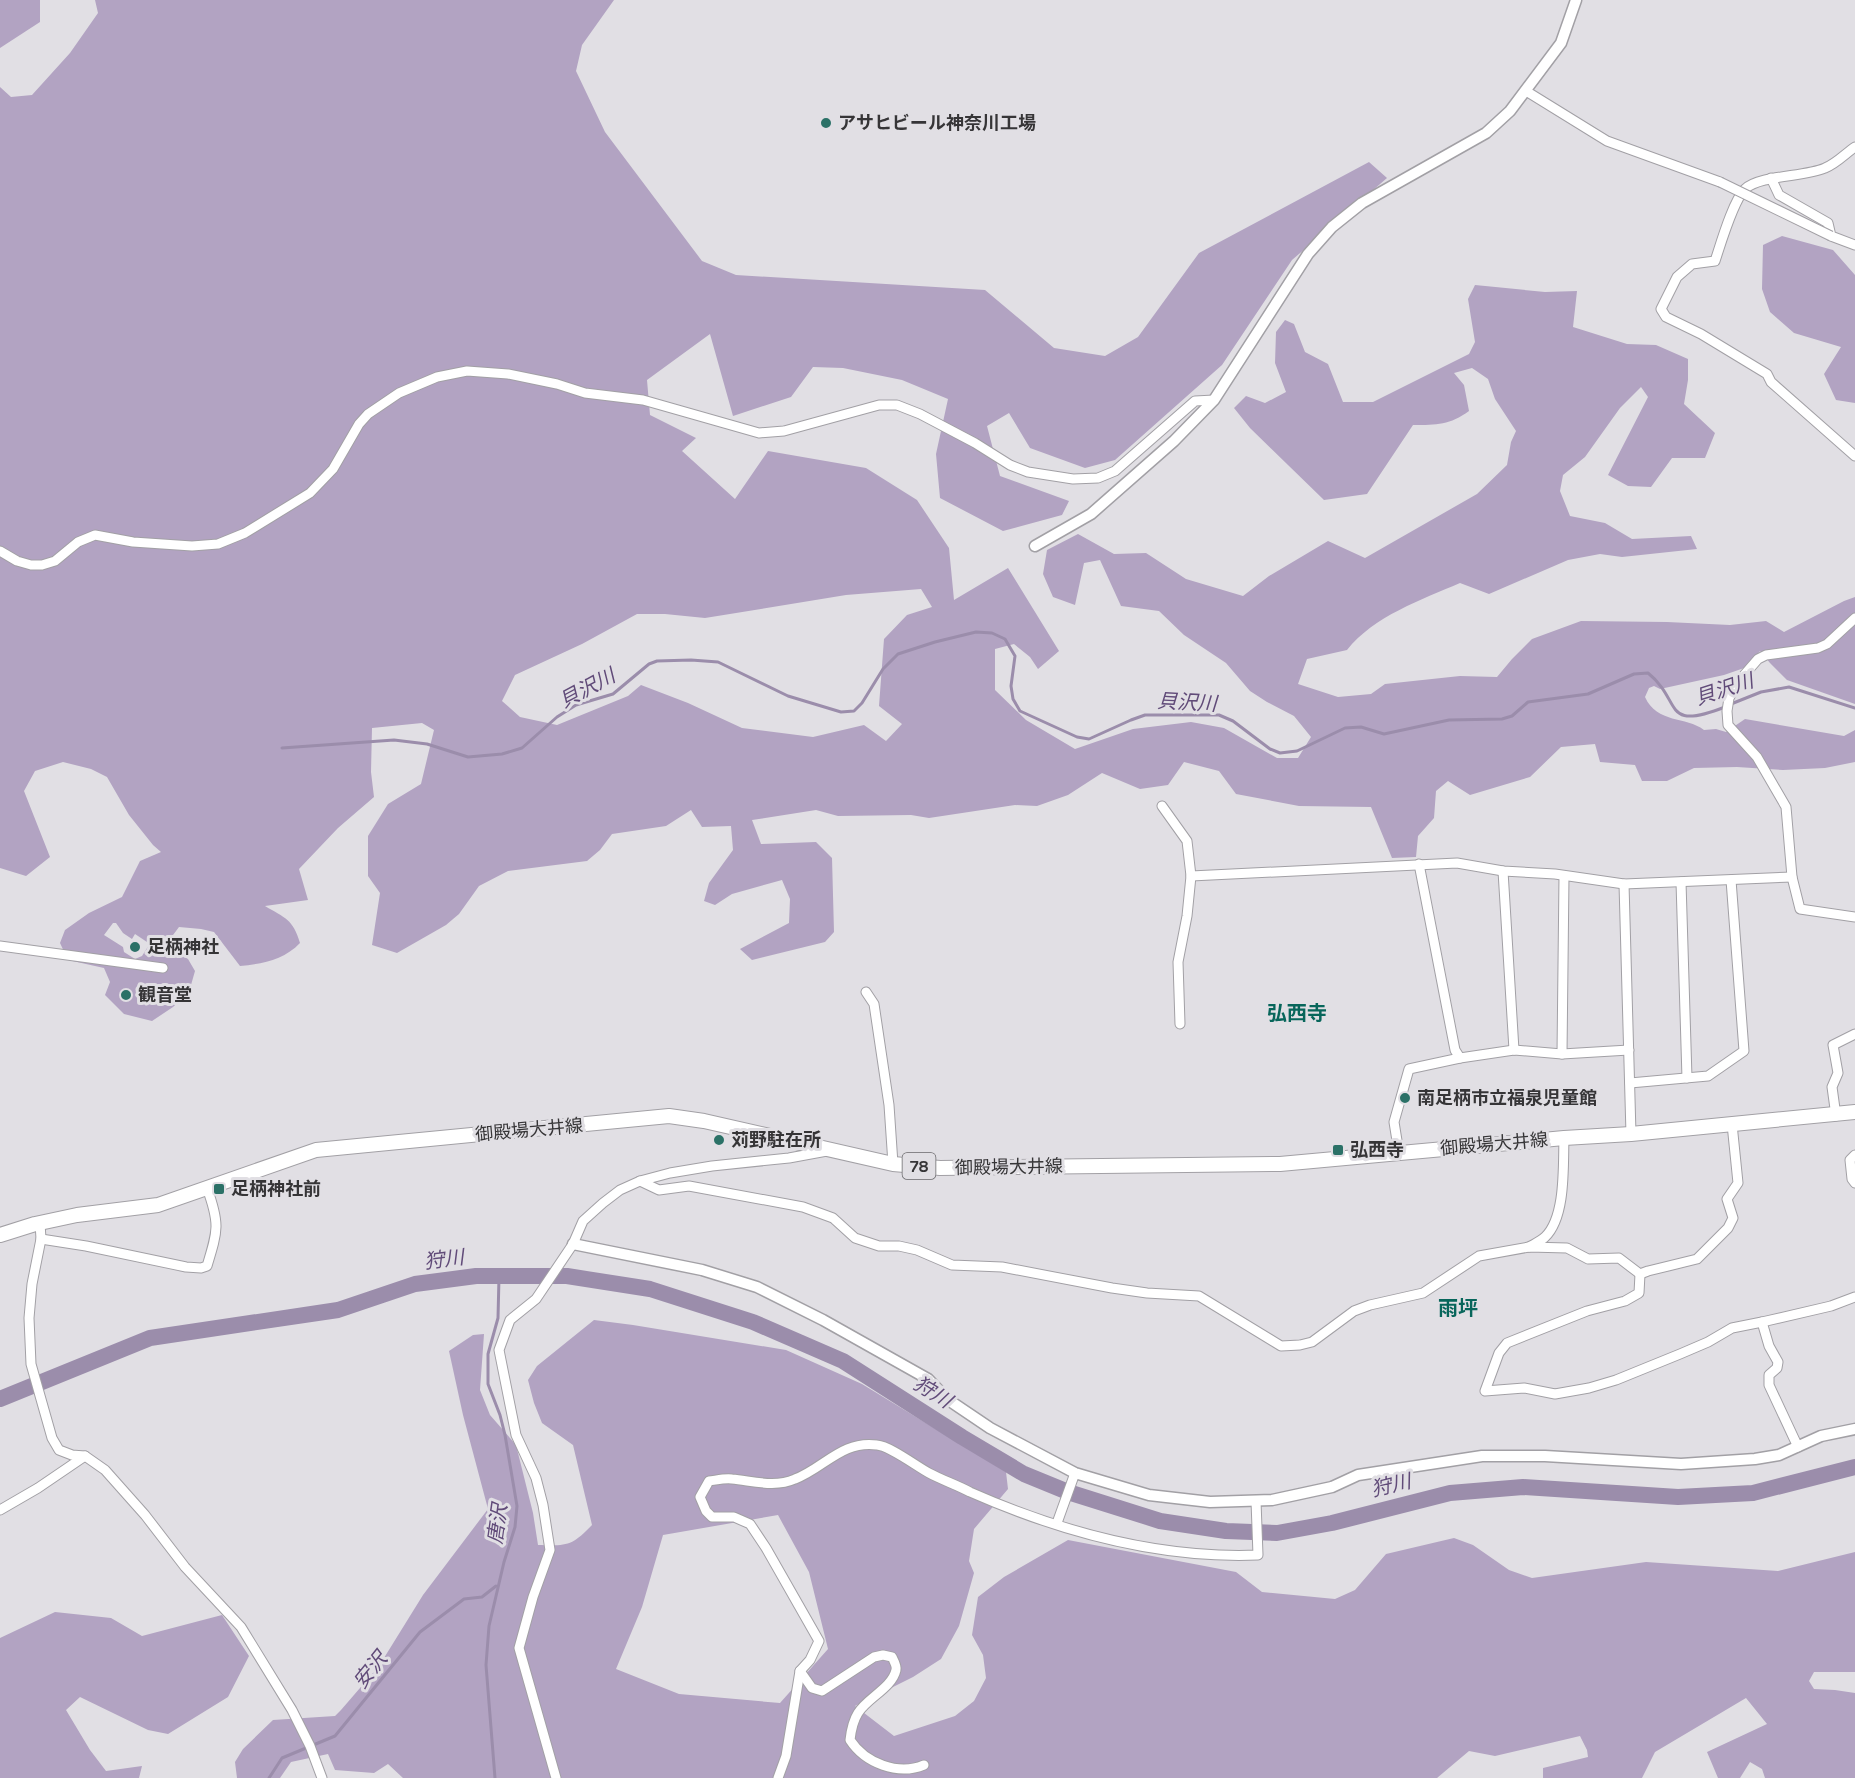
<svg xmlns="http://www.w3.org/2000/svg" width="1855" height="1778" viewBox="0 0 1855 1778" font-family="'Space Grotesk','Noto Sans JP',sans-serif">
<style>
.forest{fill:#b2a3c2;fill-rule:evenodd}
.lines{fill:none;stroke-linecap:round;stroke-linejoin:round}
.stream{stroke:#9b8dab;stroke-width:3}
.river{stroke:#9b8dab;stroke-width:16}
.minor-casing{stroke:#a2a0a5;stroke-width:11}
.tertiary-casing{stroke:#a2a0a5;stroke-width:13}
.primary-casing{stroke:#a2a0a5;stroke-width:16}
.minor{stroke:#fff;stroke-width:9}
.tertiary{stroke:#fff;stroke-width:10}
.primary{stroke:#fff;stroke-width:14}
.minor-bridge-casing{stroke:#a2a0a5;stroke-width:11;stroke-linecap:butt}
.minor-bridge{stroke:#fff;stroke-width:9}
.poi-dot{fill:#2b7167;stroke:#e1dfe4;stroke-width:2}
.labels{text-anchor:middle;stroke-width:6;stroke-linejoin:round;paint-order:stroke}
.shield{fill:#e1dfe4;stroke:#69686b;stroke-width:1.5}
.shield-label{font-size:16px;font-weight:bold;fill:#363537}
.poi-label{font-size:18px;font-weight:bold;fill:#363537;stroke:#e1dfe4;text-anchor:start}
.street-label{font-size:18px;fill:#363537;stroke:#e1dfe4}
.water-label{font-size:20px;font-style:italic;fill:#614b79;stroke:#e1dfe4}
.neighbourhood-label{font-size:20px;font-weight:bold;fill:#08665b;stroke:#e1dfe4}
</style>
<rect width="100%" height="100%" fill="#e1dfe4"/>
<g class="forest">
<polygon points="0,0 40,0 40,22 0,48"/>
<path d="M95,0H614L582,45L576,71L605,132L702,261L736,275L985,290L1054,348L1105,356L1138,337L1199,253L1369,162L1387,178L1292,260L1222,365L1115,460L1085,468L1030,448L1009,413L987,426L1000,476L1069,501L1062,515L1003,531L940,498L936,454L948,399L902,380L843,368L813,367L791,397L733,416L710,334L647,380L650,415L696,438L682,451L735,499L768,451L866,468L917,500L949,548L954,600L1008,568L1059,651L1038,669L1030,657L1014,644L995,649V690L1026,720L1075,749L1133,729L1191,722L1224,728L1277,758H1298L1311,737L1294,716L1267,702L1250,691L1226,663L1184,635L1159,611L1121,606L1100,560L1084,563L1075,605L1053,597L1043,574L1047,550L1078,534L1114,554L1146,553L1186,579L1243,596L1269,576L1328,541L1365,558L1477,494L1507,465L1511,442L1516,431L1495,399L1488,379L1472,368L1454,373L1464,385L1469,411C1450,425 1437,425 1413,425L1367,494L1324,500L1250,428L1234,408L1246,396L1265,403L1286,392L1275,363L1276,332L1285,320L1294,324L1305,352L1328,364L1343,402H1373L1469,354L1475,342L1468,299L1475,285L1545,292L1577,291L1573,327L1627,344L1656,345L1688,359V380L1684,404L1715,433L1705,458H1672L1651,487L1628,486L1608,475L1648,397L1641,387L1620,408L1585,457L1563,475L1560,491L1570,516L1605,523L1632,539L1691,536L1697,549L1622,557L1600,554L1568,560L1489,594L1460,583C1421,600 1374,616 1347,650L1307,659L1298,684L1338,697L1371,694L1385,684L1460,676L1497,677L1512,659L1532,639L1581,621L1667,622L1730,625L1766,621L1784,632L1844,601L1855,597V704L1787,680L1770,663L1760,651L1747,667L1724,675L1660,689L1654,686L1649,688L1645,697C1657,724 1686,716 1704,730L1716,729L1726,732L1745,719L1844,736L1855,730V762L1825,768L1783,770L1737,767L1694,768L1667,781H1642L1635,765L1600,762L1595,744L1561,747L1530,777L1470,795L1448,781L1436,791L1434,818L1418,836L1416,857L1392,858L1371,807L1299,806L1236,794L1219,771L1184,762L1168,785L1140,789L1102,773L1068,795L1037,806L1015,805L929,818L911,815L838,816L816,810L752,820L761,844L816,842L832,858L834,932L825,942L752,960L740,949L789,923L790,899L782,880L732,894L715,905L704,901L709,883L733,850L731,826L702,827L691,810L666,826L612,834L600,850L587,861L508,871L479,886L459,914L446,925L397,953L372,945L380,893L368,876V836L388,804L421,784L434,730L422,723L372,728L371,772L374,797L338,828L299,869L308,900L265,906C285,918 293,919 300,943C284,960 262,964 240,966L214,932L201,929L179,927L170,939L173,950L188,959L195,971L189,992L173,1007L152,1021L124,1014L105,995L110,982L104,968L68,960L60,943L65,930L89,913L122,897L140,861L161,852L153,845L129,815L107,777L91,769L63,762L35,771L24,791L50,857L26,876L0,868V87L11,97L32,95L70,53L98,13ZM921,589L932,607L907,615L884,639L879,706L902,724L886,741L864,725L813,737L742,728L688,703L641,685L628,696L557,725L520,717L502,701L515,675L582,644L637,614H665L705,618L846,595ZM113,923H116L123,933L132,939L135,934L147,942L149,945L142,956L135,959L124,952L123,947L104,935Z"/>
<polygon points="1782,236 1833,250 1855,275 1855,403 1836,400 1824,374 1841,347 1794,333 1770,312 1762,289 1763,245"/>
<path d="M594,1320L633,1325L786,1350L862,1384L1006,1472L1008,1489L974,1529L969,1561L974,1573L959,1626L941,1659L913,1677L855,1706L894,1736L955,1716L974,1701L986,1678L983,1655L972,1635L978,1597L1004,1577L1068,1540L1236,1572L1262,1592L1335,1599L1355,1590L1386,1554L1454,1538L1473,1545L1509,1570L1532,1578L1646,1562L1778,1571L1855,1552V1672H1814L1809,1681L1814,1689L1835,1690L1855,1693V1778H1765L1762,1769L1750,1762L1740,1778H1718L1707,1752L1767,1724L1746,1698L1655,1752L1642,1778H1543V1768L1588,1757L1587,1750L1580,1736L1495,1756L1469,1751L1437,1778H403L388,1764L374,1773L335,1770L328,1754L291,1762L280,1778H237L235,1762L243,1749L273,1720L335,1716L341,1710L379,1666L423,1595L488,1509L463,1415L449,1351L473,1335L484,1334L480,1390L490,1415L516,1445L533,1513L538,1545C567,1546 572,1546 592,1525L573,1445L542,1423L534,1403L528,1380L537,1366ZM778,1515L809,1572L828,1649L780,1703L679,1694L616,1669L642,1607L663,1535Z"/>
<polygon points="55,1612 111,1618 142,1636 222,1615 249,1656 228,1697 168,1734 148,1730 80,1697 66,1710 90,1750 106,1771 142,1766 139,1778 0,1778 0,1638"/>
</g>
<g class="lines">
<g class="stream">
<polyline points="1731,704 1761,692 1789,687 1855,708"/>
<path d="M282,748L394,740L427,744L468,757L502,754L522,748L557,717L576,705L613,694L649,664L657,661L691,660L718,662L788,696L841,712L854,711L862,703L883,669L898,654L935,642L976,632L992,633L1005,639L1015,656L1011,686L1013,699L1020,711L1077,737L1089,739L1131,720L1145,715H1219L1233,721L1270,749L1280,753L1297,751L1345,728L1361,727L1384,734L1449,720L1502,719L1512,716L1528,702L1588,694L1634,674L1648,673C1683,701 1661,732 1725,707"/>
<polyline points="269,1778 282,1758 335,1736 420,1632 464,1599 482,1597 496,1586"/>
<polyline points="495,1778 486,1665 489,1626 504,1562 515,1527 517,1506 505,1435 500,1415 488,1384 488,1354 498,1318 499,1277"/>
</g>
<polyline class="river" points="0,1399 150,1338 338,1310 415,1284 476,1276 567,1276 650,1289 753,1322 843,1361 962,1437 1024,1474 1068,1492 1160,1521 1226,1531 1277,1533 1332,1523 1450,1493 1523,1487 1678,1497 1753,1493 1855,1467"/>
<defs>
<g id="minor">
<polyline points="1526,91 1607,141 1720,182"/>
<path d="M1855,147C1846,153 1836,164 1825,168C1805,177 1760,175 1745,189C1733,201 1721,243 1715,261L1692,264L1677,277L1661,309L1666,317L1701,334L1767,374L1771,382L1855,456"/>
<polyline points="1771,178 1779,195 1828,223 1831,236 1855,245"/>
<polyline points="0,551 17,561 31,565 42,565 55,561 78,542 95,535 133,542 192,546 218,544 245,533 310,493 333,469 359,424 368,414 399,393 437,377 467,371 508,374 557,384 585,393 643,400 759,433 784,431 879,405 897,405 920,414 975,443 1010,465 1028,472 1073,479 1098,478 1115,471 1195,401 1214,400"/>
<polyline points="1855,618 1827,644 1818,648 1766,655 1758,659 1738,682 1729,698 1727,711 1728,725 1757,757 1786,807 1792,877 1800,909 1855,917"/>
<polyline points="1162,806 1187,841 1191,876 1187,916 1178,962 1180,1024"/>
<polyline points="1419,864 1455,1050 1460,1058 1514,1050 1562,1054 1629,1050"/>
<polyline points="1503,871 1514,1050"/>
<polyline points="1191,876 1457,863 1503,871 1555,874 1624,884 1792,877"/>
<polyline points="1681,882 1687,1078"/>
<polyline points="1624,884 1631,1134"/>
<polyline points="0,946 163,968"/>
<polyline points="866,992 874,1004 889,1105 893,1164"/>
<polyline points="1562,1054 1564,876"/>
<polyline points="1630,1083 1708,1076 1744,1051 1731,880"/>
<polyline points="1836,1116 1832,1087 1838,1073 1833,1045 1855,1034"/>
<polyline points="1399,1153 1394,1122 1409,1069 1460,1058"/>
<polyline points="1855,1155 1850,1160 1852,1179 1855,1183"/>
<polyline points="640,1181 659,1190 689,1186 803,1207 833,1218 855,1238 879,1246 899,1246 917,1250 952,1265 1002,1267 1112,1288 1147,1293 1199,1296 1281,1346 1300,1345 1312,1342 1354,1311 1370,1305 1423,1293 1479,1256 1529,1247 1567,1248 1588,1259 1619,1258 1640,1274"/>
<polyline points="40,1223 41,1239 32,1284 29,1318 31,1364 52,1438 59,1450 72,1455 85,1456 105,1470 145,1515 185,1567 241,1627 292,1710 310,1746 322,1778"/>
<path d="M41,1239L86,1246L186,1267L201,1268L207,1266C218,1230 220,1224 207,1188"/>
<path d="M1529,1247C1534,1244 1541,1241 1545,1237C1566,1217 1563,1166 1564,1138"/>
<polyline points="1640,1274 1639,1293 1625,1301 1587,1311 1507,1343 1499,1353 1485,1391 1524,1388 1555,1394 1589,1388 1616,1380 1680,1354 1708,1342 1732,1328 1762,1322"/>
<polyline points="1640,1274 1648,1271 1697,1259 1728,1228 1733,1218 1727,1199 1738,1183 1732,1124"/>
<polyline points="1798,1447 1769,1385 1769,1375 1777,1368 1778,1362 1769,1346 1762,1322 1831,1306 1855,1297"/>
<polyline points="0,1510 38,1488 85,1456"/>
<polyline points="1057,1523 1075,1473"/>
<path d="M800,1671L812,1688L822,1691L874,1657L883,1655L892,1657C894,1661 897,1666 896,1670C892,1688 867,1698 858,1713C853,1721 851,1731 850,1740C865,1763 898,1776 924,1765"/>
<polyline points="556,1778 519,1648 533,1597 550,1550 543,1505 536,1478 516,1435 499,1350 510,1320 536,1299 573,1244 583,1221 603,1203 620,1190 640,1181 670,1173 712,1166 789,1158 827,1151"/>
<path d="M778,1778L786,1756L800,1671L810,1660L819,1641L766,1548L750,1524L734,1517H712L706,1511L700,1497L709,1481C717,1480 725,1478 732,1479C753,1481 775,1488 795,1479C824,1468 842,1440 877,1445C890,1446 916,1466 929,1473C942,1480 957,1485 970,1492C1061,1532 1158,1559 1258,1555L1256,1501"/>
</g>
<g id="tertiary">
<polyline points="1035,546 1091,514 1174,441 1214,400 1308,254 1332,227 1362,203 1486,133 1510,111 1561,43 1576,0"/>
<polyline points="573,1244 702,1270 757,1287 823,1320 928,1379 947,1399 990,1428 1075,1473 1149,1495 1210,1502 1272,1500 1332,1487 1358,1475 1482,1456 1545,1456 1681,1464 1755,1459 1779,1455 1821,1436 1855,1429"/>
</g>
<polyline id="primary" points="0,1235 35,1224 77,1215 158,1205 316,1150 669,1116 704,1121 893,1164 940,1168 1280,1164 1564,1138 1631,1134 1855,1112"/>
</defs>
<use href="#minor" class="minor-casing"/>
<use href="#tertiary" class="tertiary-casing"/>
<use href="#primary" class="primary-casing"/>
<use href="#minor" class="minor"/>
<use href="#tertiary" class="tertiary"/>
<use href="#primary" class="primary"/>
<defs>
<polyline id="minor-bridge" points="1720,182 1831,236"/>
</defs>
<use href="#minor-bridge" class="minor-bridge-casing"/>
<use href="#minor-bridge" class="minor-bridge"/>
</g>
<g class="poi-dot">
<circle cx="826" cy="123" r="6"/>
<circle cx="135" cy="947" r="6"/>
<circle cx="126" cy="995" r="6"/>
<circle cx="1405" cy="1098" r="6"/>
<circle cx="719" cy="1140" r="6"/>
<rect x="1332" y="1144" width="12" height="12" rx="3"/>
<rect x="213" y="1183" width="12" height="12" rx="3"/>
</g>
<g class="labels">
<rect class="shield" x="902.5" y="1153" width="33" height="26" rx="4.5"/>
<g class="shield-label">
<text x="919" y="1172">78</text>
</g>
<g class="poi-label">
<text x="838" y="129">アサヒビール神奈川工場</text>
<text x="147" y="953">足柄神社</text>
<text x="138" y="1001">観音堂</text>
<text x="1417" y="1104">南足柄市立福泉児童館</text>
<text x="731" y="1146">苅野駐在所</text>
<text x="1350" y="1156">弘西寺</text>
<text x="231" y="1195">足柄神社前</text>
</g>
<g class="street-label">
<text transform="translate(529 1130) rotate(-5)" y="6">御殿場大井線</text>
<text transform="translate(1494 1144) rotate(-5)" y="6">御殿場大井線</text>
<text transform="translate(1009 1167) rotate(-1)" y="6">御殿場大井線</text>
</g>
<g class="water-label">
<text transform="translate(587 688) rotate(-28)" y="7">貝沢川</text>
<text transform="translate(1724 689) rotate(-18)" y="7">貝沢川</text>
<text transform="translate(1187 702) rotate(3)" y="7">貝沢川</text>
<text transform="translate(444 1259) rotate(-7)" y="7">狩川</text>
<text transform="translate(933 1392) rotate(32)" y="7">狩川</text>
<text transform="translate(1391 1485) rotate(-13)" y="7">狩川</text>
<text transform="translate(497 1524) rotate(-82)" y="7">唐沢</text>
<text transform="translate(370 1670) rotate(-51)" y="7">安沢</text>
</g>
<g class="neighbourhood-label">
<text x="1297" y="1020">弘西寺</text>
<text x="1458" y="1315">雨坪</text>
</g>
</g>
</svg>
